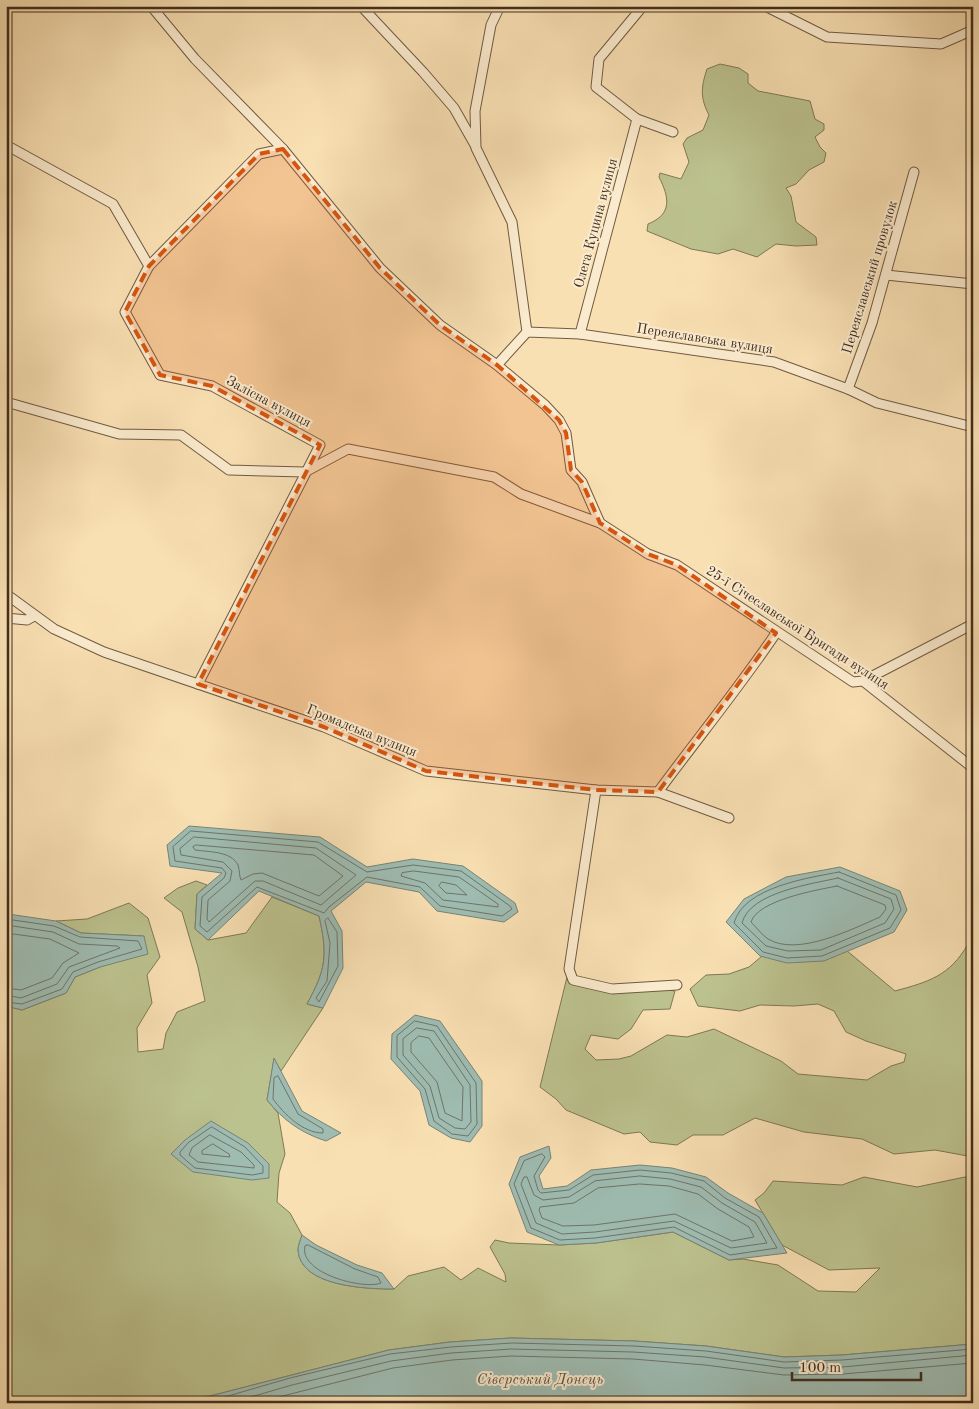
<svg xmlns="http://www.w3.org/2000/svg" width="979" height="1409" viewBox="0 0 979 1409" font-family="'Old Standard TT',serif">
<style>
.green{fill:#bcc28e;stroke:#7f7856}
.water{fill:#9ebcb2;stroke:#798376}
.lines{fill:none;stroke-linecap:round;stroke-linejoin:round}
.shore{stroke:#707468;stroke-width:1}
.minor-casing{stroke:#705a42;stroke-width:11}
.minor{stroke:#fbebce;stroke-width:9}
.marked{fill:#d7550e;fill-opacity:0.2;stroke:#d7550e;stroke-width:4;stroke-dasharray:10 6;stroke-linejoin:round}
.labels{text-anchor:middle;stroke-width:4;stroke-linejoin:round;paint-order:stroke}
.street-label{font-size:14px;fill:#422d1d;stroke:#fbebce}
.water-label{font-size:15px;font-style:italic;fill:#595142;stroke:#fbebce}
</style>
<rect width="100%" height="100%" fill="#f9e0b3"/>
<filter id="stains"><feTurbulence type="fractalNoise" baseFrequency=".004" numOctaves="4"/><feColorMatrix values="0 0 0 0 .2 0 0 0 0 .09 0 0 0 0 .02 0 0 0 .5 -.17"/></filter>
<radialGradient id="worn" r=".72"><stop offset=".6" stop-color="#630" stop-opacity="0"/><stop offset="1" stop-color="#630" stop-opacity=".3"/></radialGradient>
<g class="green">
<path d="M720,64L739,68L748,74V83L758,91L810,101L815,119L824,124V130L815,137L820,147L826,153L824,162L809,170L796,184L786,188L791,196L796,222L816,237L817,245L796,246L776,244L757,257L733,249L718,254L691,249L647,231L648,224C673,214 669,197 659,177L660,173L681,179L689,162L683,144L687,138L703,130L709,115C700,98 701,87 707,69Z"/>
<path d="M196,881L207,885L197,894L195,929L208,940L246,933L272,897L319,916C328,956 326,969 307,1004L323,1008L281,1071L274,1059L267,1100L278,1113L285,1154L279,1173L277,1202L290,1213L302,1235C301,1239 298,1245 298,1250C300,1287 368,1289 394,1289L408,1276L444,1267L461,1280L478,1268L506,1282L505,1274L490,1247L495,1240L509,1243L559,1245L596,1243L673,1232L729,1260L743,1259L778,1265L818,1291L856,1292L880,1268L829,1270L782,1245L755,1200L764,1193L773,1181L842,1185L864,1177L917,1187L965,1177L973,1178V1344L842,1355L784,1357L706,1346L634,1341L511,1338L450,1342L389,1350L183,1403H6V1006L22,1010L66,993L75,977L100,967L143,936L81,933L56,921L87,919L129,903L148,918L160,957L147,975L152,1003L137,1028L138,1052L163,1049L166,1033L177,1012L205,1001L198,967L182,912L164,898L178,888Z"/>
<path d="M834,940L895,991C928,982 950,976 968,944L973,942V1157L935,1150L894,1154L862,1139L804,1132L755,1118L723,1135H693L677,1145L650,1142L640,1132L624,1134L566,1110L556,1099L540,1087L569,969L573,980L612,989L641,987L675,991L670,1009L643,1010L631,1029L618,1039L591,1035L585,1049L596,1060L619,1059L631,1056L667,1035L687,1037L714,1029L781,1061L798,1074L867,1080L891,1066L904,1062L906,1054L866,1041L846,1032L834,1011L818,1004L794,1006L760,1005L740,1011L698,1006L690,989L706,975L729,974L749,967L780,941Z"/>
</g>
<g class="water">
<path d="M189,826L320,837L367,867L413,859L463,866L515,903L518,912L504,922L437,911L419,892L366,882L331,911L342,931L343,968L323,1008L307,1004C326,969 328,956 319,916L259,891L208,940L195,929L197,894L222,873L170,866L167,845Z"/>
<polygon points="840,867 900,891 907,910 894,932 824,961 787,963 760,956 726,922 744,899 786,877"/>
<polygon points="8,914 56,921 81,933 144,936 148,954 100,967 75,977 66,993 22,1010 6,1006 6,916"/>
<polygon points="415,1015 440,1021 482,1081 482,1126 470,1142 451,1138 429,1125 420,1091 391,1059 392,1034"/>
<path d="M274,1058L302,1111L341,1133L326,1141C301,1133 283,1120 267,1100Z"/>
<polygon points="211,1121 248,1143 269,1164 269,1178 252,1180 193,1172 171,1154 185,1140"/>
<polygon points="549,1146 551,1158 539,1176 543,1189 567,1186 591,1170 640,1165 672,1168 706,1177 728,1193 763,1213 787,1253 729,1260 673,1232 596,1243 559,1245 527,1232 509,1184 520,1157"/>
<path d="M302,1235L316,1245L357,1265L382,1273L394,1289C368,1289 300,1287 298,1250C298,1245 301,1239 302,1235Z"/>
<polygon points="511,1338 634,1341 706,1346 784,1357 842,1355 973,1344 973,1403 183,1403 389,1350 450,1342"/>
</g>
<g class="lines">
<g class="shore">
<polygon points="191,831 318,842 367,872 413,865 461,871 510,906 512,909 502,916 440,906 420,887 367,877 329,907 324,913 257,887 207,932 200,926 202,897 224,878 226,873 222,868 175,861 173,847"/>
<polygon points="194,837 316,848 356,875 321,905 263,881 255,881 209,922 207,919 208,900 230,881 232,871 223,862 181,855 180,849"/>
<path d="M196,845L314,855L343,876L319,896L262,873L253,874L241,880C239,876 240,871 238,865C231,851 209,852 195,850L193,847Z"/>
<polygon points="414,871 459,877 498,904 498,907 443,900 425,883 401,876 402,873"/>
<path d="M839,872L896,895L901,910L890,928L822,956L787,958L763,952L734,923C744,887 808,878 839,872Z"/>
<path d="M838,878L891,899L894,909L885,923L821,950L788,951L766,946L742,923C750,892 812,884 838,878Z"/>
<polygon points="442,882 456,885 467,895 446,893 439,886"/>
<path d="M837,886L885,905L886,909L880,917C852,929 798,957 768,939C762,935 756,927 751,922C758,900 817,890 837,886Z"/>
<polygon points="328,918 337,932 338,966 319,1002 316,998 327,981 330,943 325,921"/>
<polyline points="6,919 54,926 80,937 138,941 142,949 98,962 73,972 62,989 22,1004 6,1002"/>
<polyline points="6,925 53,932 79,944 117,946 120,948 69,967 57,984 21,998 6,995"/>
<polyline points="6,933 50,939 79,953 63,963 52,978 21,990 6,988"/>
<polygon points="415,1021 437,1026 476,1083 477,1124 468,1136 452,1134 434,1121 425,1089 397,1057 397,1036"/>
<polygon points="417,1028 434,1031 470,1085 471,1122 465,1129 455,1128 439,1118 430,1086 403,1055 403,1039"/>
<polygon points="419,1036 429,1038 463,1087 462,1121 445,1113 437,1082 411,1052 411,1043"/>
<path d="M278,1076L298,1114L323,1129V1133C303,1133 284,1114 273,1099L274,1078Z"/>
<polygon points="212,1127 245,1147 263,1166 263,1173 252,1175 195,1168 180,1155 180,1152 188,1143"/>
<polygon points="210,1135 241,1152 254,1165 254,1168 198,1162 189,1155 192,1148"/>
<polygon points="213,1144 229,1154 230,1157 202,1154 202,1151"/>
<polygon points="542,1154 545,1157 534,1176 538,1190 541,1193 569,1190 593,1175 640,1170 671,1173 704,1181 725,1198 759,1217 777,1248 730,1255 674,1227 595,1238 560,1240 531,1228 514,1184 524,1161"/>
<polygon points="640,1176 670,1179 701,1187 722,1203 755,1222 767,1243 731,1248 674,1221 595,1232 562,1234 536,1223 521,1184 524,1177 527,1177 534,1195 543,1200 569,1197 595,1181"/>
<polygon points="640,1184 669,1186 698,1194 718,1209 749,1227 754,1237 732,1241 675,1214 594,1225 563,1226 542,1218 539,1210 540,1207 574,1203 598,1188"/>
<path d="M308,1245L355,1269L378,1277L381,1283C363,1290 298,1273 305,1246Z"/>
<polyline points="204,1403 290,1378 390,1354 451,1347 512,1343 634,1346 706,1351 784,1362 842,1360 973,1349"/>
<polyline points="230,1403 292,1385 391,1361 451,1353 511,1349 633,1352 705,1357 784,1368 842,1367 973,1355"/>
<polyline points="255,1403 393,1368 452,1360 511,1356 633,1359 705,1365 784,1375 843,1374 973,1363"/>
</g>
<defs>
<g id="minor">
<polyline points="151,6 195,59 283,149 380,268 440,325 497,365 545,405 559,420 566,433 571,470 582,482 600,523"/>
<polyline points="361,6 423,72 454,108 475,145"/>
<polyline points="500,6 491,25 475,111 476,148 512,222 527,332"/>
<polyline points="643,6 599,59 596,87 637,119 673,132"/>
<polyline points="765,6 827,37 941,44 973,30"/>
<polyline points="6,145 113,204 149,266"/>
<polyline points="886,275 973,284"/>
<polyline points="580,334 637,119"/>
<polyline points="497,365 527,332 580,334 774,362 848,389 877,403 973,427"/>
<polyline points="848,389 872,323 914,172"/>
<polyline points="6,402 119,434 181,435 229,470 305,472 348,449 494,477 521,494 600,523 648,554 677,565 853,682 863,681 973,768"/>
<polyline points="6,594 54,629 104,652 324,727 426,771 596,790 658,792 729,818"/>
<polyline points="6,618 27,620 34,616"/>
<polyline points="863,681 973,624"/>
<polyline points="198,684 320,445 212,386 160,375 125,312 149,266 259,154 283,149"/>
<polyline points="596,790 569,969 573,980 612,989 677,985"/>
<path d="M658,792C697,739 739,688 776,633"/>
</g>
</defs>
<use href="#minor" class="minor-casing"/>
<use href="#minor" class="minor"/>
</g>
<path class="marked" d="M283,149L380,268L440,325L497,365L559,420L566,433L571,470L582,482L600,523L648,554L677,565L776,633L658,792L596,790L426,771L324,727L198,684L320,445L212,386L160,375L125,312L149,266L259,154Z"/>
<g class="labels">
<g class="street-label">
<text transform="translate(595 223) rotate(-75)" y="5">Олега Куцина вулиця</text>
<text transform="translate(869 277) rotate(-73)" y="5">Переяславський провулок</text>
<text transform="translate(705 338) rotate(9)" y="5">Переяславська вулиця</text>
<text transform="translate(269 401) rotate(28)" y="5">Залісна вулиця</text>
<text transform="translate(798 627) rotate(33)" y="5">25-ї Січеславської Бригади вулиця</text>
<text transform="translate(362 730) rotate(22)" y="5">Громадська вулиця</text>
</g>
<g class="water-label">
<text x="540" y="1384">Сіверський Донець</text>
</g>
</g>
<rect width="979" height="1409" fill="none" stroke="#f9e0b3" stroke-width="25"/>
<rect x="8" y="8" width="964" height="1394" fill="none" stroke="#422d1d" stroke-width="2.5"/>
<rect x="12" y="12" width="954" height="1384" fill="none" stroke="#422d1d"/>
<path d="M792 1372v8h129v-8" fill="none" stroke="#422d1d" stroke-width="2.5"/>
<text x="799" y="1372" font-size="15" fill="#422d1d" stroke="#fbebce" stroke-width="4" paint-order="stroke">100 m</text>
<rect width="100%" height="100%" filter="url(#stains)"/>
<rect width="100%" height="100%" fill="url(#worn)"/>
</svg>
